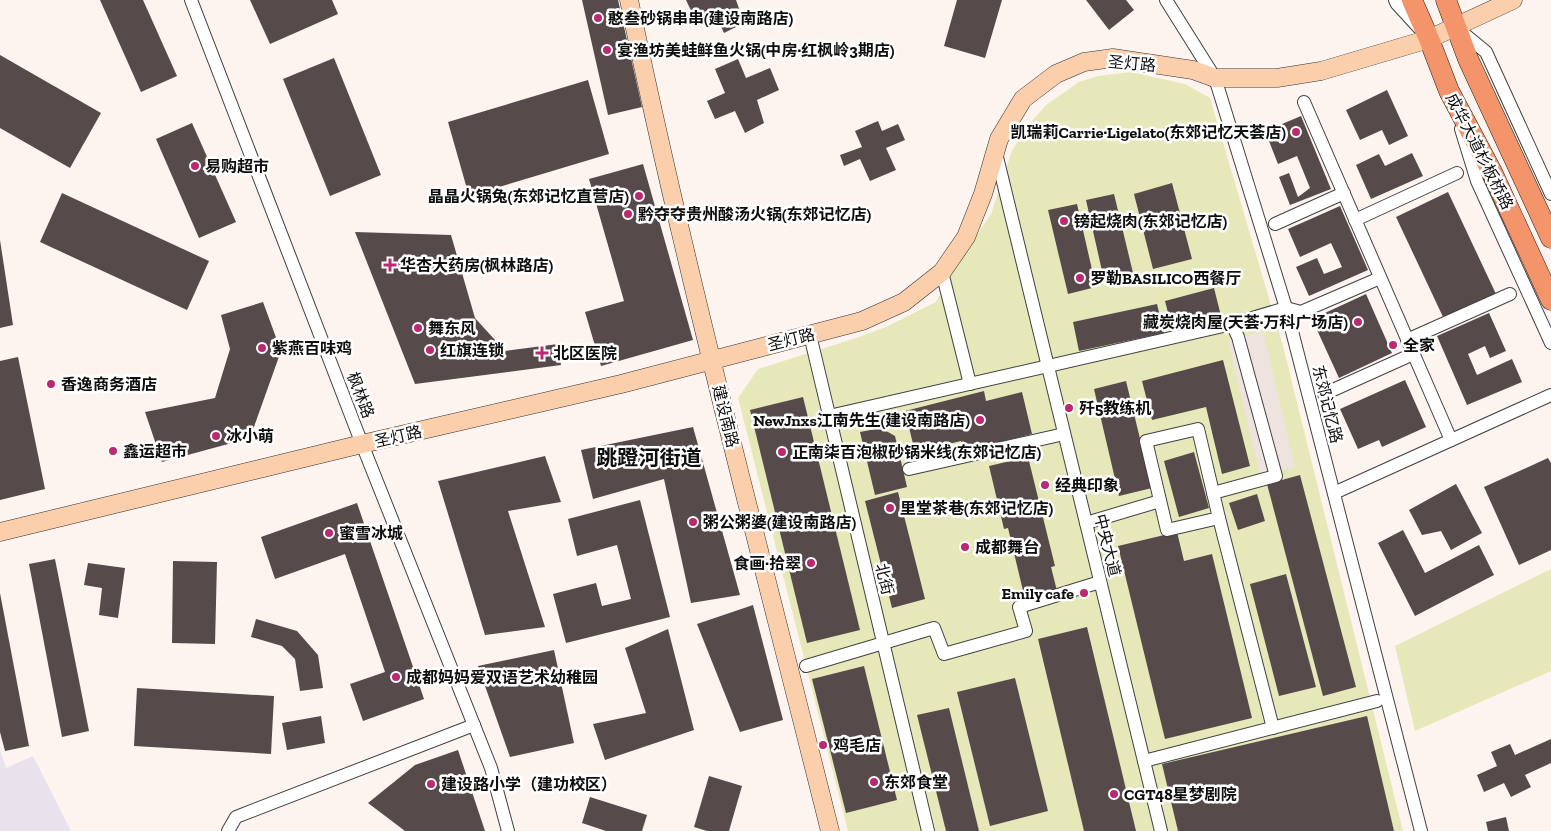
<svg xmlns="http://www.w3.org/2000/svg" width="1551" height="831" viewBox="0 0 1551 831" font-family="'Zilla Slab','Noto Sans SC',serif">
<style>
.industrial{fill:#e7e2ec}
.green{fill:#e6e8ba}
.plaza{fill:#eee3de}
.building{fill:#564a4b}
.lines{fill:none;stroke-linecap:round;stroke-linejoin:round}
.street-casing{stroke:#414141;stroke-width:14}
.secondary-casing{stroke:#303030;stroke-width:19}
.primary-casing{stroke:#1f1f1f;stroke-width:21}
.street{stroke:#fff;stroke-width:12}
.secondary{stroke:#fccfac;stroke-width:18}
.primary{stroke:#f4946a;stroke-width:20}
.poi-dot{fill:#b92a71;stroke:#fff;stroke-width:2}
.labels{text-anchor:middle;stroke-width:5;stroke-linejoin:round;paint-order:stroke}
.poi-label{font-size:16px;font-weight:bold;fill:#0e0e0e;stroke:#fff;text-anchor:start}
.street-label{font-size:16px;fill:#0e0e0e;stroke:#fff}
.district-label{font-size:21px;font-weight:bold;fill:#0e0e0e;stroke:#fff}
</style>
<rect width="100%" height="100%" fill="#fef4ef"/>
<polygon class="industrial" points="0,750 6,768 33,756 71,831 0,831"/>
<g class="green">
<polygon points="1131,72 1185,84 1210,98 1283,346 1403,831 848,831 738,398 758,369 856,338 886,327 936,302 953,271 991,214 1012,151 1024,130 1046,105 1079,82 1098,76"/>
<polygon points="1551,569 1551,671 1415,731 1395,646"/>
</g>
<polygon class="plaza" points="1263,331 1295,467 1260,475 1228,340"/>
<g class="building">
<polygon points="100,0 143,0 177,76 141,92"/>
<polygon points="250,0 332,0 338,14 270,44"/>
<polygon points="582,0 618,0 642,107 608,115"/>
<polygon points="686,0 736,0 744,23 724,33 714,11 695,19"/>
<polygon points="957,0 1002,0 985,58 944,46"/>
<polygon points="1086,0 1126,0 1134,10 1109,30"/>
<polygon points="0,55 101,113 70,168 0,128"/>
<polygon points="334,58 381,175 330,196 283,79"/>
<polygon points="738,59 746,78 770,68 779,90 757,100 764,123 745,133 735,111 715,119 707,101 725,93 715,69"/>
<polygon points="588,80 609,154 469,196 448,122"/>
<polygon points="1387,90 1408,136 1389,145 1382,130 1360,140 1346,110"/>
<polygon points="1301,116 1331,189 1290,205 1279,177 1289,173 1298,197 1310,188 1297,156 1278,164 1265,131"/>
<polygon points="878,121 882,131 898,124 905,140 886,148 896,170 870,181 860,159 844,166 840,155 862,147 855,131"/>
<polygon points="192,123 236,222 199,238 156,139"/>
<polygon points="1412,153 1423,176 1371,199 1356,165 1379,154 1385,166"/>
<polygon points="643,164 693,340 601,366 585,312 624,301 589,179"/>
<polygon points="1172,183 1192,259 1153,269 1134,194"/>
<polygon points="1448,192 1496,294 1444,319 1396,217"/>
<polygon points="62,193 209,261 187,310 40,242"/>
<polygon points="1114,194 1134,277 1105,284 1086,200"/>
<polygon points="1077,204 1096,287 1068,294 1048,210"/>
<polygon points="1340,206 1368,270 1309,296 1296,267 1317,258 1324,274 1342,267 1331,243 1300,257 1288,229"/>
<polygon points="355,232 451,235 475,318 505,351 558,344 561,365 415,384"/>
<polygon points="0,240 13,325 0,328"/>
<polygon points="1214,288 1221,316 1172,328 1165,301"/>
<polygon points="1366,294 1392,353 1339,378 1312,319"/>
<polygon points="263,302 281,351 250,438 162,462 145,412 215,398 230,349 221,315"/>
<polygon points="1157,304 1164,333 1079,351 1073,322"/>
<polygon points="1489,313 1506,351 1490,358 1485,346 1468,354 1477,375 1512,359 1522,382 1467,405 1437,336"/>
<polygon points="18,357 45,489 0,500 0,361"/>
<polygon points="1223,360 1250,466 1222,474 1206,407 1152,420 1142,381"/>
<polygon points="1405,380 1426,427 1382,447 1379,440 1358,449 1340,409"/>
<polygon points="1126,381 1152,488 1119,496 1094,389"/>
<polygon points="984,391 986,401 1022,392 1032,434 963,451 961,441 915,452 905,411"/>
<polygon points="803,397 860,630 807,643 750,410"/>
<polygon points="693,427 740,595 691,603 664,479 593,499 581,450"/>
<polygon points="881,428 895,436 907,487 875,495 860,432"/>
<polygon points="1194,452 1209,508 1179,517 1164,461"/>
<polygon points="545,456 561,502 508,511 545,627 485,635 438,481"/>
<polygon points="1028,457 1055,566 1051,567 1057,591 1025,599 1008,528 1004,529 989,466"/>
<polygon points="1548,458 1551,463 1551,550 1519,565 1484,487"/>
<polygon points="1300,475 1356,687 1323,696 1267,484"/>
<polygon points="1456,484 1482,533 1451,550 1441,531 1422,535 1409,510"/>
<polygon points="898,492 925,599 892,608 865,501"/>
<polygon points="1257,494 1265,521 1238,530 1229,503"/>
<polygon points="640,500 670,617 566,643 553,594 596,583 602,606 631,599 617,545 577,556 568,519"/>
<polygon points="357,503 424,699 363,721 350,684 385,672 345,554 275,579 261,537"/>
<polygon points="1403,530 1425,573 1479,545 1494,575 1415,616 1378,543"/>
<polygon points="1177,532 1184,561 1212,554 1252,718 1165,739 1118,546"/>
<polygon points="55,559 89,731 62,737 29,564"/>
<polygon points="173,561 217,562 215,644 172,643"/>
<polygon points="88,563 125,568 118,618 99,615 102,588 84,585"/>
<polygon points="1286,574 1316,687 1279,696 1250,584"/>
<polygon points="0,593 29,746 5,751 0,732"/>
<polygon points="753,605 783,720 740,732 697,624"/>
<polygon points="256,619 297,631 318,655 323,688 300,691 295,659 282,646 251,637"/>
<polygon points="1087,627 1136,831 1084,831 1038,639"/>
<polygon points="668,629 694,730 605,760 593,724 646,713 625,648"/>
<polygon points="554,650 574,743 510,757 478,666"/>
<polygon points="864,666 897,800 846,813 812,679"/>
<polygon points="1015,678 1048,811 990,826 957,692"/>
<polygon points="137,688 274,696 271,754 134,746"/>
<polygon points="949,708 979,831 946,831 917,715"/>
<polygon points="321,716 325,743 287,750 282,723"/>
<polygon points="1367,716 1394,831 1178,831 1162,764"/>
<polygon points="1551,739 1551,763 1525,775 1531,787 1511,797 1504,783 1484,792 1477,775 1497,766 1491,752 1510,744 1515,755"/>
<polygon points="458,750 485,831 405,831 368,803 415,765"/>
<polygon points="709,776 742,786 729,831 707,831 694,827"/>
<polygon points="590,797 647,815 642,831 606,831 582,823"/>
<polygon points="1506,817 1509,831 1488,831 1486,822"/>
</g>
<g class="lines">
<defs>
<g id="street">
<polyline points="191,0 362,444 491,768 508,831"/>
<polyline points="1166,0 1215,78 1286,308 1421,831"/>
<polyline points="1395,0 1397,4 1419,28"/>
<polyline points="1458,29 1486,52 1551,194"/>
<polyline points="1304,102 1451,440"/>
<polyline points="1461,129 1477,181 1551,343"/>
<polyline points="996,153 1161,831"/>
<polyline points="1355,220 1457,173"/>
<polyline points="1275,224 1344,193"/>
<polyline points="942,272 970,384"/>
<polyline points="810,335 928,831"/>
<polyline points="1407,340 1510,294"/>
<polyline points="1324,394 1413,354"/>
<polyline points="829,416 1232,324 1286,308 1301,312 1380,278"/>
<polygon points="1198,429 1219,518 1167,530 1146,441"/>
<polyline points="909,469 1064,434"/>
<polyline points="1213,493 1276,476 1238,337 1232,324"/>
<polyline points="1334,493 1551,395"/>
<polyline points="1219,518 1273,728"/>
<polyline points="1086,523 1160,501"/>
<polyline points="806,666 934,628 944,654 1026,631 1019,607 1100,582"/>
<polyline points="1144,761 1377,701"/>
<polyline points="228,831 236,817 474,725"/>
</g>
<g id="secondary">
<path d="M629,0C687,279 761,555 830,831"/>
<polyline points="0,532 362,444 621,384 862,321 904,302 942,272 966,237 983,194 999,139 1023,99 1056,74 1084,62 1113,58 1193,70 1215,78 1277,78 1321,71 1429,39 1513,0"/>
</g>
<g id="primary">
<polyline points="1412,0 1429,39 1449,91 1492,172 1551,300"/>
<polyline points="1446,0 1468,59 1551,238"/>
</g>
</defs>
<use href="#street" class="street-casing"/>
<use href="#secondary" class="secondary-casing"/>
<use href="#primary" class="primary-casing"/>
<use href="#street" class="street"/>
<use href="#secondary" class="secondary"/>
<use href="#primary" class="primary"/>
</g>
<g class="poi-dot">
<circle cx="598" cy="18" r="5"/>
<circle cx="607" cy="50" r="5"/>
<circle cx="1296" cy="132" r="5"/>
<circle cx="195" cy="166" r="5"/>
<circle cx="639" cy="196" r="5"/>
<circle cx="628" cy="214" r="5"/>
<circle cx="1064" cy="221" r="5"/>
<path d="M387.5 257.5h5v5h5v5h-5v5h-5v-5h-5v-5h5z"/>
<circle cx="1080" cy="278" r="5"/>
<circle cx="1358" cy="322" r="5"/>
<circle cx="418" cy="328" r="5"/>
<circle cx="1393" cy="345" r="5"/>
<circle cx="262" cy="348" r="5"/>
<circle cx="430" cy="350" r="5"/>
<path d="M539.5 345.5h5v5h5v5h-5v5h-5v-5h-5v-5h5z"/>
<circle cx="51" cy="384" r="5"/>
<circle cx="1069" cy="408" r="5"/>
<circle cx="980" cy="420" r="5"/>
<circle cx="216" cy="436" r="5"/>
<circle cx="113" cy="451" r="5"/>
<circle cx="782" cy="452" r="5"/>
<circle cx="1045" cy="485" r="5"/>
<circle cx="890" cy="508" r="5"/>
<circle cx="693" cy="522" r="5"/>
<circle cx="329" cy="533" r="5"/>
<circle cx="965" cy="547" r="5"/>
<circle cx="811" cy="563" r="5"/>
<circle cx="1084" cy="593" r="5"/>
<circle cx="396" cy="677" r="5"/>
<circle cx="823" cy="745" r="5"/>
<circle cx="874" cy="782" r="5"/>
<circle cx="431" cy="784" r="5"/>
<circle cx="1114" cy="794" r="5"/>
</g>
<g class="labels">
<g class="poi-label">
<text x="608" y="24">憨叁砂锅串串(建设南路店)</text>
<text x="617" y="56">宴渔坊美蛙鲜鱼火锅(中房·红枫岭3期店)</text>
<text x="1286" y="138" text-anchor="end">凯瑞莉Carrie·Ligelato(东郊记忆天荟店)</text>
<text x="205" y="172">易购超市</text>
<text x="629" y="202" text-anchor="end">晶晶火锅兔(东郊记忆直营店)</text>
<text x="638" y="220">黔夺夺贵州酸汤火锅(东郊记忆店)</text>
<text x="1074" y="227">镑起烧肉(东郊记忆店)</text>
<text x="400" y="271">华杏大药房(枫林路店)</text>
<text x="1090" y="284">罗勒BASILICO西餐厅</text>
<text x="1348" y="328" text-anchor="end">藏炭烧肉屋(天荟·万科广场店)</text>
<text x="428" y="334">舞东风</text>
<text x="1403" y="351">全家</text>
<text x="272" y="354">紫燕百味鸡</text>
<text x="440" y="356">红旗连锁</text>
<text x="553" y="359">北区医院</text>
<text x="61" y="390">香逸商务酒店</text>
<text x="1079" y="414">歼5教练机</text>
<text x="970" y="426" text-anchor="end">NewJnxs江南先生(建设南路店)</text>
<text x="226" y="442">冰小萌</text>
<text x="123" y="457">鑫运超市</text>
<text x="792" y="458">正南柒百泡椒砂锅米线(东郊记忆店)</text>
<text x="1055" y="491">经典印象</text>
<text x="900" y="514">里堂茶巷(东郊记忆店)</text>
<text x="703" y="528">粥公粥婆(建设南路店)</text>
<text x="339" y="539">蜜雪冰城</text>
<text x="975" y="553">成都舞台</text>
<text x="801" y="569" text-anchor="end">食画·拾翠</text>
<text x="1074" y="599" text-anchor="end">Emily cafe</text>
<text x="406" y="683">成都妈妈爱双语艺术幼稚园</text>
<text x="833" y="751">鸡毛店</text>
<text x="884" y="788">东郊食堂</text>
<text x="441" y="790">建设路小学（建功校区）</text>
<text x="1124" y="800">CGT48星梦剧院</text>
</g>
<g class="street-label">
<text transform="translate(1132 63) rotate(5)" y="6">圣灯路</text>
<text transform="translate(1480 151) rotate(63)" y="6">成华大道杉板桥路</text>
<text transform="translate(791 339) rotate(-14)" y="6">圣灯路</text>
<text transform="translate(361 395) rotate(69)" y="6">枫林路</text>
<text transform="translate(1328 404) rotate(76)" y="6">东郊记忆路</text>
<text transform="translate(726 416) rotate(76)" y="6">建设南路</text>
<text transform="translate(398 436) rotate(-13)" y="6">圣灯路</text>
<text transform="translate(1108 545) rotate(76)" y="6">中央大道</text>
<text transform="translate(885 579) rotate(77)" y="6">北街</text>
</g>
<g class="district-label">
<text x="649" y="465">跳蹬河街道</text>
</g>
</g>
</svg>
